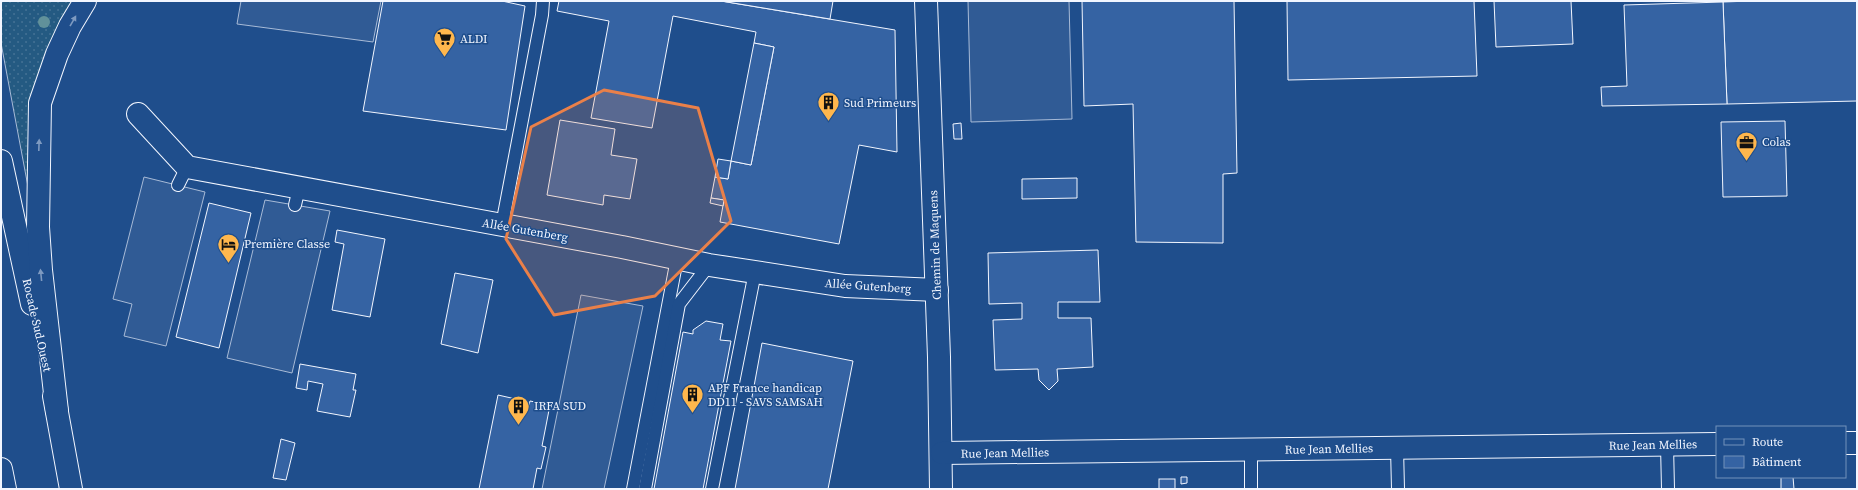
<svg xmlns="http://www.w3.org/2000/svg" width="1858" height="490" viewBox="0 0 1858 490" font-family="'Source Serif 4',serif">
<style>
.grass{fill:url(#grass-dots);stroke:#a8bbd7}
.parking{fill:#305b95;stroke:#a8bbd7}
.building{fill:#3563a3;stroke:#f2f6ff}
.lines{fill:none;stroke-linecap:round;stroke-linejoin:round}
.service-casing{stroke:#f2f6ff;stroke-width:14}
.minor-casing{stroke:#f2f6ff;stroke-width:24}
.primary-casing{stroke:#f2f6ff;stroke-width:24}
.service{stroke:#1f4e8c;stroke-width:12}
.minor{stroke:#1f4e8c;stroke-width:22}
.primary{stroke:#1f4e8c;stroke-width:22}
.tree{fill:#61919a}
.oneway{fill:#7e9ac0}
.marked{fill:#ea8049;fill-opacity:0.2;stroke:#ea8049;stroke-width:3;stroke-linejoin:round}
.labels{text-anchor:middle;stroke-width:3;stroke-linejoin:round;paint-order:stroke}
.poi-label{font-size:12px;fill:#f2f6ff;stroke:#1f4e8c;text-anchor:start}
.street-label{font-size:12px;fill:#f2f6ff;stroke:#1f4e8c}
</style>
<defs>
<pattern id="grass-dots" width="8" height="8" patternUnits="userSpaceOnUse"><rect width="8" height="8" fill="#245a82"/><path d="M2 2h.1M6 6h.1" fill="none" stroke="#447295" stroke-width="1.8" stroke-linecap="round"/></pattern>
</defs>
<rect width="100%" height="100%" fill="#1f4e8c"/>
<polygon class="grass" points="1,1 75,1 29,192 1,43"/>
<g class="parking">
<polygon points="241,1 381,1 373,42 237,24"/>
<polygon points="968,1 1069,1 1072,119 971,122"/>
<polygon points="144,177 205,192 166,346 124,336 132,304 113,299"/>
<polygon points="265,200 330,211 292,373 227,358"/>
<polygon points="581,295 643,306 604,489 542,489"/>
</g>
<g class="building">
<polygon points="383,1 502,1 525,6 506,130 363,111"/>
<polygon points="559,1 721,1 895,30 897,152 859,145 839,244 720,222 724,200 711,198 715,177 728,179 731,161 751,165 774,47 754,43 756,32 673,16 652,128 591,118 609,21 557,11"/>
<polygon points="721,1 833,1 830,19"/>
<polygon points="1082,1 1234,1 1237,173 1223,174 1223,243 1136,242 1133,104 1084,106"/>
<polygon points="1287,1 1474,1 1477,76 1288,80"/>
<polygon points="1494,1 1571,1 1573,44 1496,47"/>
<polygon points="1751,1 1857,1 1857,101 1727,104 1723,2"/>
<polygon points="1723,2 1727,104 1602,106 1601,87 1627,86 1624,5"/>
<polygon points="754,43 774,47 751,165 731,161"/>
<polygon points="560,120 615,129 611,155 637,159 630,199 604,195 603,205 547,195"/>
<polygon points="1785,121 1787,196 1723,197 1721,122"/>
<polygon points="961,123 962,139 954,139 953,124"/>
<polygon points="718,159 731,161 728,179 715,177"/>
<polygon points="1077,178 1077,198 1022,199 1022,179"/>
<polygon points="711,198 724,200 723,206 710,203"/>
<polygon points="209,203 251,213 219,348 176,337"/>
<polygon points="337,230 385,239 370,317 332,310 344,244 335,242"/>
<polygon points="1098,250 1100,302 1058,302 1058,318 1091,318 1093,367 1057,369 1058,381 1049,390 1039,380 1038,369 995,370 993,320 1022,319 1022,303 989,304 988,253"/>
<polygon points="455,273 493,280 478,353 441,344"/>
<polygon points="706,321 723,324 720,340 731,341 703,489 654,489 683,332 693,334 693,330"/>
<polygon points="762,343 853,361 828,489 735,489"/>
<polygon points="300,364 356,374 353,390 356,390 350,417 317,411 323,384 308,381 307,390 296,388"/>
<polygon points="498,395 520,400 520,404 529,405 530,401 550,405 542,446 546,447 541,469 537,468 533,489 479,489"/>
<polygon points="281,439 295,443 286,480 273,478"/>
<polygon points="1181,477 1187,477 1187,483 1181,484"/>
<polygon points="1781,477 1793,477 1794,489 1781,489"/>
<rect x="1159" y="479" width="16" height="10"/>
</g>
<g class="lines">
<defs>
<g id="service">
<polyline points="178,185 187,167"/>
<polyline points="295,205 299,188"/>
<polyline points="502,225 542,15 543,1"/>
<polyline points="1667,445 1668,489"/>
<polyline points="1397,448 1398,489"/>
<polyline points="633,489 677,259"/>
<polyline points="645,489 679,304 709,265"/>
<polyline points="712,489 755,272"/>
<polyline points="1251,489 1251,450"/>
</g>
<g id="minor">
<polyline points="926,1 939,357 941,489"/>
<polyline points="138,114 187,167 622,247 709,265 845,286 937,290"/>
<polyline points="1845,443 1857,443"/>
<polyline points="942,453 1717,444"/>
<polyline points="1,469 5,489"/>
</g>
<g id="primary">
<polyline points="1,161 32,304"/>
<polyline points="54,396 71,489"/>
<polyline points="57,411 41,270 38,227 40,103 57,54 70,26 85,1"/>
</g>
</defs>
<use href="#service" class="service-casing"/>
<use href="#minor" class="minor-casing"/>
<use href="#primary" class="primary-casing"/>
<use href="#service" class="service"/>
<use href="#minor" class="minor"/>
<use href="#primary" class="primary"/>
</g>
<circle class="tree" cx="44" cy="22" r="6"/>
<defs><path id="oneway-solid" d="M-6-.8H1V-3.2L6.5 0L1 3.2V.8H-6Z"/></defs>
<g class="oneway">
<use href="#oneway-solid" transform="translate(73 21) rotate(-60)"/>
<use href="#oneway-solid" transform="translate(39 145) rotate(-88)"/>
<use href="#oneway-solid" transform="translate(41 275) rotate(-96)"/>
</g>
<path class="marked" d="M604 90 698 108 731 221 655 296 554 315 506 239 531 127Z"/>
<defs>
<symbol id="supermarket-pin" viewBox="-11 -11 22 30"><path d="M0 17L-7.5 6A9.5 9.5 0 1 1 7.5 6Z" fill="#ffb74d" stroke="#1f4e8c"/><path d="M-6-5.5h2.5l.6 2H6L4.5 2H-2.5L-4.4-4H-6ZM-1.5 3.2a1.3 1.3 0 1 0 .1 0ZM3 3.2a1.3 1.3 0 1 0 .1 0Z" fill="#111"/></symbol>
<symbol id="building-pin" viewBox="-11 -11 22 30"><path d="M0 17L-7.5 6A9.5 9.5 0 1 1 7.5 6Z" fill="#ffb74d" stroke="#1f4e8c"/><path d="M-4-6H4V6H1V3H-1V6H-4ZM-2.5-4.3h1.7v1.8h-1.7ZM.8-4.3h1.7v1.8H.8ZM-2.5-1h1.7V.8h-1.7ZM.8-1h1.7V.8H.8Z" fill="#111"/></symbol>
<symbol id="office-pin" viewBox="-11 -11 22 30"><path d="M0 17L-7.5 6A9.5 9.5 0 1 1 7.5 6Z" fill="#ffb74d" stroke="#1f4e8c"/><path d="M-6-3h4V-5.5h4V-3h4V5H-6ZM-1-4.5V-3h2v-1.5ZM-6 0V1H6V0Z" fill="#111"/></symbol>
<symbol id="hotel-pin" viewBox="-11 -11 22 30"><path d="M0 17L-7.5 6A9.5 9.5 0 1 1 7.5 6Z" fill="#ffb74d" stroke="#1f4e8c"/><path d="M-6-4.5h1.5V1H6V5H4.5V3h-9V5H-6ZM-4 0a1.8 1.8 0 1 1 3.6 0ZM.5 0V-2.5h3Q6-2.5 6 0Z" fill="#111"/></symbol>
</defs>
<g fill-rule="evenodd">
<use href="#supermarket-pin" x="432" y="26" width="25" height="34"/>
<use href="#building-pin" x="816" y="90" width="25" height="34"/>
<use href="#office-pin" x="1734" y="130" width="25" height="34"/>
<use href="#hotel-pin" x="216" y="232" width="25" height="34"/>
<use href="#building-pin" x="680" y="382" width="25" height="34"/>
<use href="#building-pin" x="506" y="394" width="25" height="34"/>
</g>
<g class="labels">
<g class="poi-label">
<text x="460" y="43">ALDI</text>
<text x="844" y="107">Sud Primeurs</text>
<text x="1762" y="146">Colas</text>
<text x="244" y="248">Première Classe</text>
<text x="708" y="392">APF France handicap<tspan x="708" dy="14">DD11 - SAVS SAMSAH</tspan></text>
<text x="534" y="410">IRFA SUD</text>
</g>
<g class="street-label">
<text transform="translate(525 230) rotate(10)" y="4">Allée Gutenberg</text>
<text transform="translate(935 245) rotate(-92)" y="4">Chemin de Maquens</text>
<text transform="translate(868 286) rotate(4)" y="4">Allée Gutenberg</text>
<text transform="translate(37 325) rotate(77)" y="4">Rocade Sud Ouest</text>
<text transform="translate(1653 445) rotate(-1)" y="4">Rue Jean Mellies</text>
<text transform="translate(1329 449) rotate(-1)" y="4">Rue Jean Mellies</text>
<text transform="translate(1005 453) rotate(-1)" y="4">Rue Jean Mellies</text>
</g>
</g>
<rect width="1858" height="490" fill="none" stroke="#f2f6ff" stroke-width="4"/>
<rect x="1716" y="426" width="130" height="52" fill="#1f4e8c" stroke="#7391ba"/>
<rect x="1724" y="439" width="20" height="6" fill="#1f4e8c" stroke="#7391ba"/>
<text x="1752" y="446" font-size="12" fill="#f2f6ff">Route</text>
<rect x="1724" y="456" width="20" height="12" fill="#3563a3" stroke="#7391ba"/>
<text x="1752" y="466" font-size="12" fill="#f2f6ff">Bâtiment</text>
</svg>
